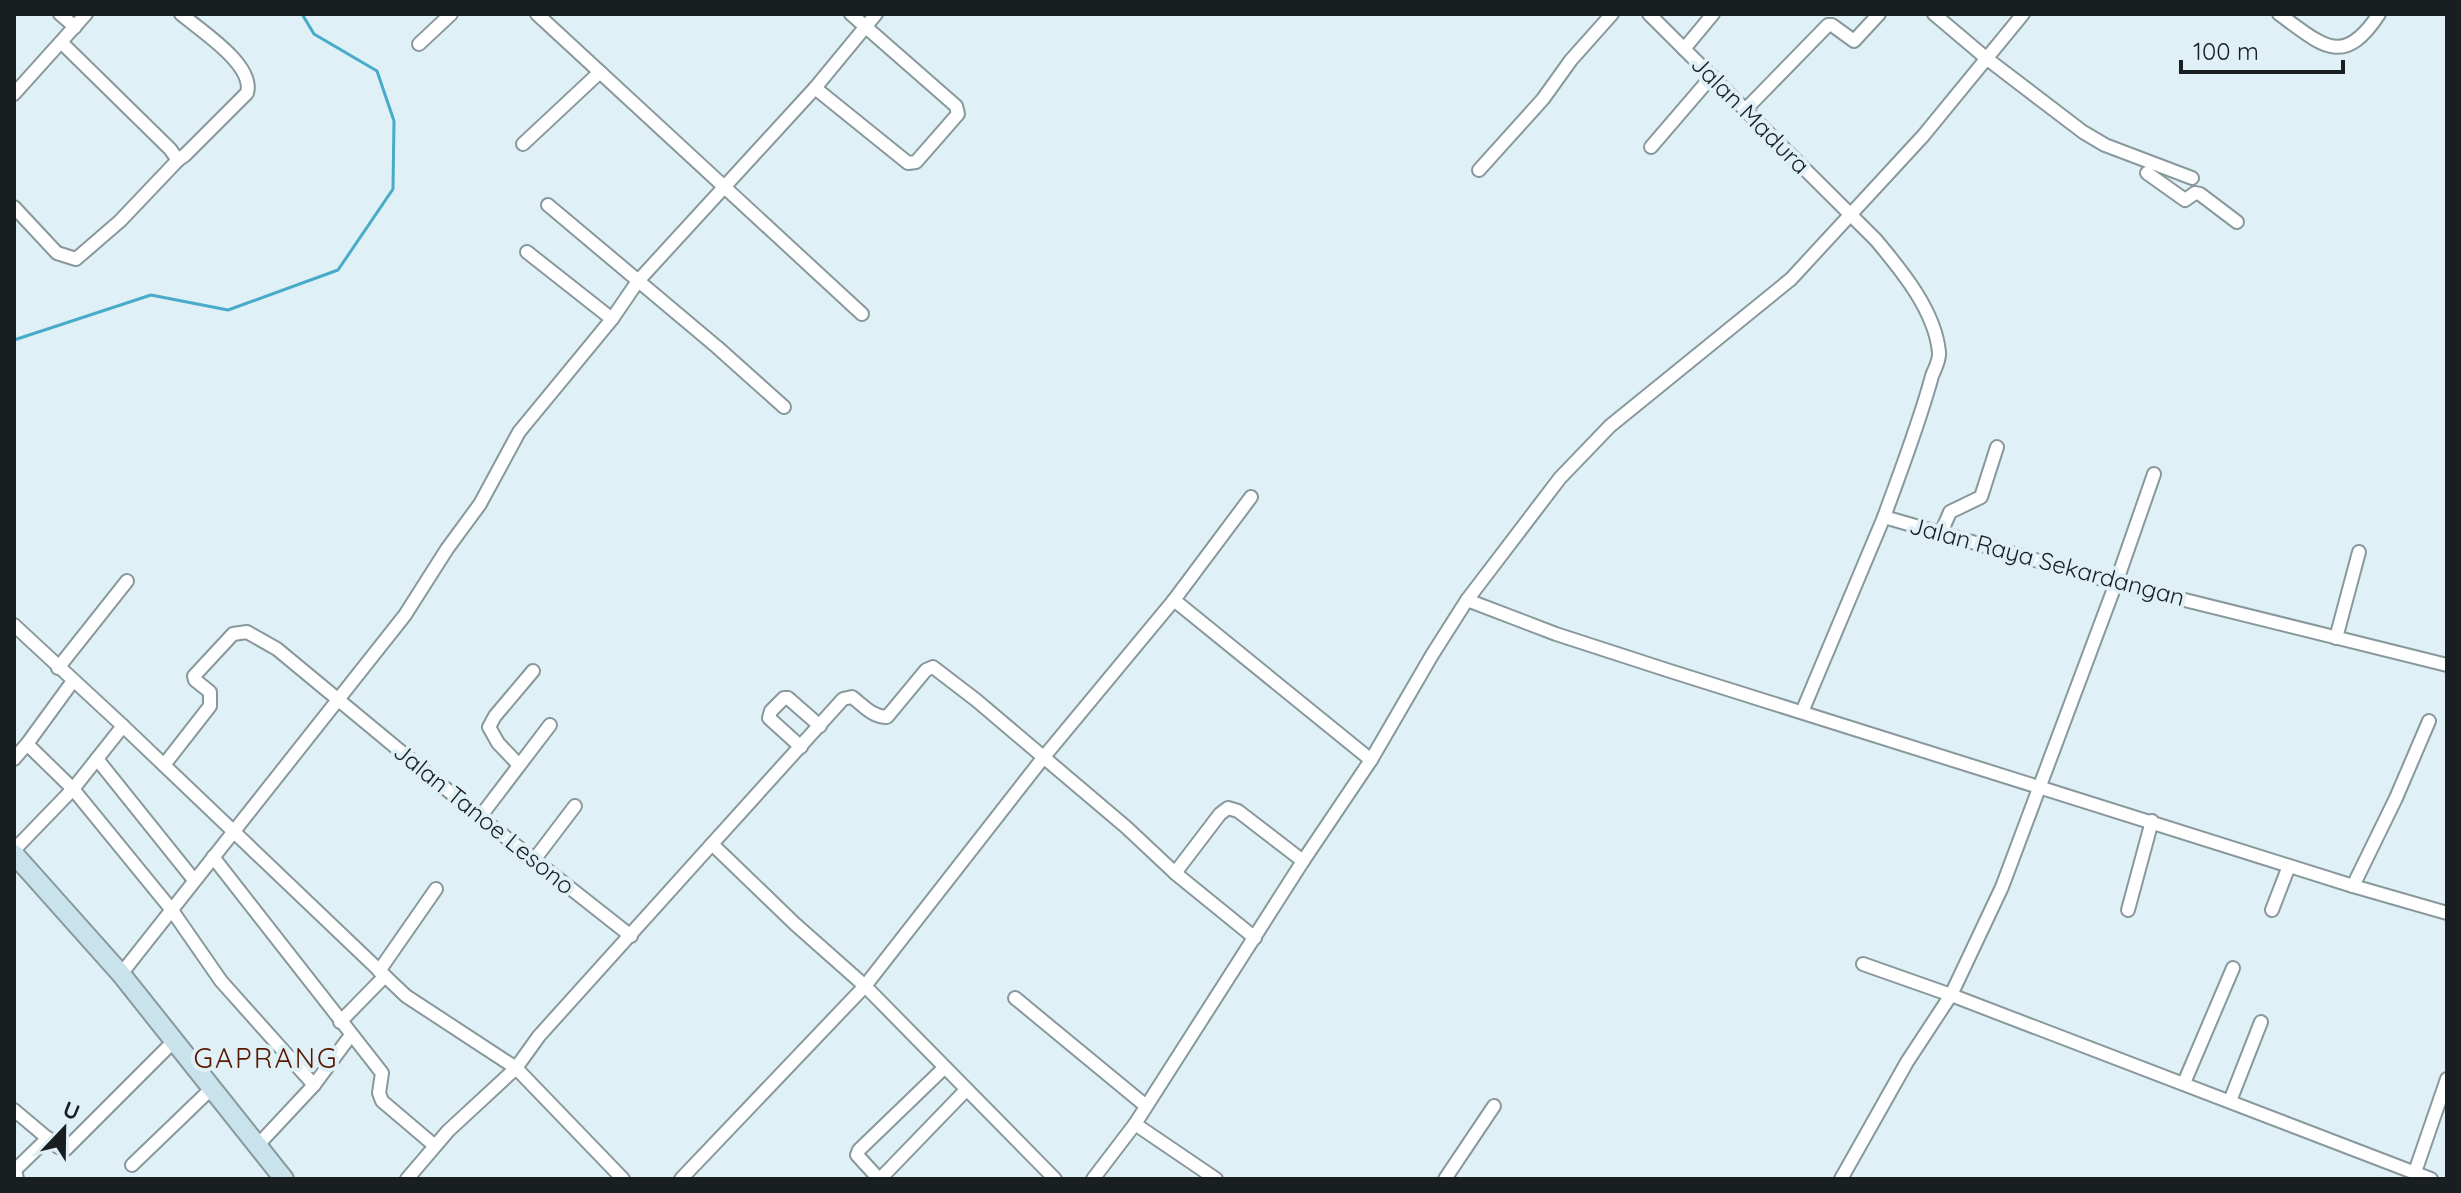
<svg xmlns="http://www.w3.org/2000/svg" width="2461" height="1193" viewBox="0 0 2461 1193" font-family="Quicksand,sans-serif">
<style>
.lines{fill:none;stroke-linecap:round;stroke-linejoin:round}
.stream{stroke:#47abc9;stroke-width:3}
.minor-casing{stroke:#88989d;stroke-width:16}
.secondary-casing{stroke:#88989d;stroke-width:22}
.minor{stroke:#fff;stroke-width:12}
.secondary{stroke:#c8e3eb;stroke-width:18}
.labels{text-anchor:middle;stroke-width:8;stroke-linejoin:round;paint-order:stroke}
.street-label{font-size:24px;fill:#191f21;stroke:#dff0f6}
.quarter-label{font-size:28px;letter-spacing:2px;fill:#581800;stroke:#dff0f6}
</style>
<rect width="100%" height="100%" fill="#dff0f6"/>
<g class="lines">
<polyline class="stream" points="14,340 151,295 228,310 338,270 393,189 394,121 377,71 314,34 302,14"/>
<defs>
<g id="minor">
<polyline points="60,14 75,27"/>
<polyline points="537,14 862,314"/>
<path d="M1649 14 1876 240C1902 271 1935 311 1939 352 1940 360 1935 368 1932 376 1919 424 1901 470 1884 517L2116 583 2447 665"/>
<polyline points="1934,14 1986,58 2083,132 2105,145 2192,178"/>
<path d="M2279 14C2322 45 2343 69 2379 14"/>
<polyline points="419,44 451,14"/>
<polyline points="1684,49 1713,14"/>
<polyline points="815,88 908,163 916,162 958,114 956,106 851,14"/>
<polyline points="14,94 86,14"/>
<polyline points="1745,110 1828,25 1832,25 1854,41 1879,14"/>
<polyline points="523,144 600,72"/>
<polyline points="1651,147 1712,76"/>
<path d="M178 160 185 155 247 93C255 65 201 31 181 14"/>
<polyline points="1479,170 1543,99 1571,60 1612,14"/>
<polyline points="2147,173 2185,200 2195,193 2200,194 2237,222"/>
<polyline points="548,205 717,347 784,407"/>
<polyline points="14,207 57,253 76,259 120,221 178,160 170,149 62,43"/>
<polyline points="527,252 612,319"/>
<polyline points="1941,533 1950,512 1981,497 1997,447"/>
<polyline points="1174,600 1251,497"/>
<polyline points="1467,600 1556,634 1670,671 2353,886 2447,913"/>
<polyline points="14,625 123,726 406,996 516,1068 623,1179"/>
<polyline points="2336,638 2359,552"/>
<polyline points="58,668 127,581"/>
<polyline points="1802,712 1884,517"/>
<polyline points="27,744 73,681"/>
<polyline points="801,747 769,718 771,711 784,698 788,698 820,726"/>
<polyline points="14,759 27,744 73,789 171,909 221,981 314,1085"/>
<polyline points="97,759 194,880"/>
<polyline points="164,765 210,706 210,692 195,680 194,676 233,634 247,632 277,649 480,817 631,936"/>
<polyline points="519,765 498,743 489,727 495,716 533,671"/>
<polyline points="480,817 550,725"/>
<path d="M712 844 843 699 852 697C863 705 872 717 887 717L926 670 933 667 976 700 1126 827 1175 873 1255 938"/>
<polyline points="14,850 73,789 123,726"/>
<polyline points="213,857 382,1073 379,1093 382,1101 435,1146"/>
<polyline points="534,860 575,806"/>
<polyline points="1175,873 1220,814 1228,808 1238,811 1303,861"/>
<polyline points="2353,886 2396,798 2429,721"/>
<polyline points="2128,910 2152,821"/>
<polyline points="2272,910 2289,866"/>
<polyline points="1863,964 1951,995 2431,1179"/>
<polyline points="379,971 436,889"/>
<polyline points="121,974 405,615 447,549 480,504 519,432 612,319 638,281 815,88 876,14"/>
<polyline points="1015,998 1146,1106"/>
<polyline points="340,1022 385,976"/>
<polyline points="2184,1083 2233,968"/>
<polyline points="2230,1101 2261,1022"/>
<polyline points="14,1110 58,1147 66,1149 174,1041"/>
<polyline points="1135,1124 1216,1179"/>
<polyline points="258,1145 314,1085 351,1035"/>
<polyline points="132,1165 212,1088"/>
<polyline points="2415,1172 2447,1079"/>
<polyline points="17,1179 15,1170 48,1138"/>
<polyline points="407,1179 448,1131 516,1068 539,1036 712,844 795,924 865,986 1055,1179"/>
<polyline points="681,1179 865,986 1043,758 1174,600 1371,760"/>
<polyline points="879,1179 857,1155 859,1150 944,1068"/>
<polyline points="880,1179 966,1090"/>
<polyline points="1093,1179 1135,1124 1303,861 1371,760 1432,655 1467,600 1560,478 1610,426 1791,279 1923,136 2023,14"/>
<polyline points="1445,1179 1494,1106"/>
<polyline points="1841,1179 1907,1062 1951,995 2002,887 2116,583 2154,474"/>
</g>
<polyline id="secondary" points="14,854 121,974 284,1179"/>
</defs>
<use href="#minor" class="minor-casing"/>
<use href="#secondary" class="secondary-casing"/>
<use href="#minor" class="minor"/>
<use href="#secondary" class="secondary"/>
</g>
<g class="labels">
<g class="street-label">
<text transform="translate(1750 115) rotate(45)" y="8">Jalan Madura</text>
<text transform="translate(2047 562) rotate(15)" y="8">Jalan Raya Sekardangan</text>
<text transform="translate(484 819) rotate(39)" y="8">Jalan Tanoe Lesono</text>
</g>
<g class="quarter-label">
<text x="266" y="1068">GAPRANG</text>
</g>
</g>
<rect width="2461" height="1193" fill="none" stroke="#191f21" stroke-width="32"/>
<g transform="translate(64 1129) rotate(22)" stroke="#dff0f6" stroke-width="6" paint-order="stroke">
<path d="M0-6L14 30L0 20L-14 30Z" fill="#191f21"/>
<text y="-12" font-size="22" font-weight="bold" text-anchor="middle" fill="#191f21">U</text>
</g>
<path d="M2181 60v12h162v-12" fill="none" stroke="#191f21" stroke-width="4"/>
<text x="2193" y="60" font-size="24" fill="#191f21" stroke="#dff0f6" stroke-width="6" paint-order="stroke">100 m</text>
</svg>
